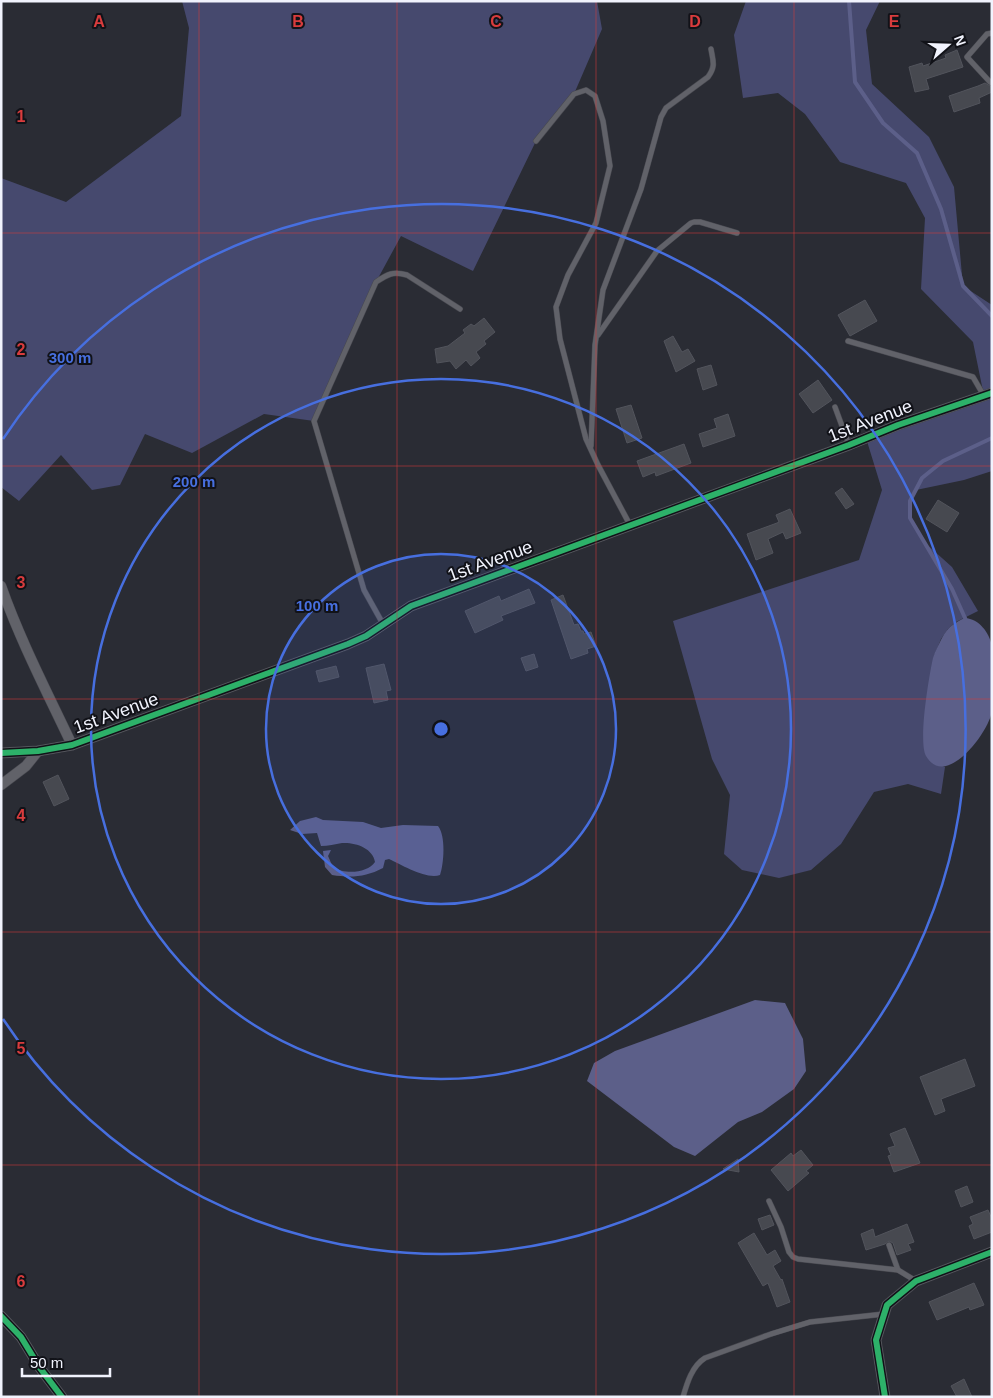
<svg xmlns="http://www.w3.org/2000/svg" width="993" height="1398" viewBox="0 0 993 1398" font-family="Helvetica,sans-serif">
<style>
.forest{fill:#46496e}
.water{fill:#5c5f89}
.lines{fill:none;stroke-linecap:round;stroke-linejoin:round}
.stream{stroke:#5c5f89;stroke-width:4}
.building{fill:#474950;stroke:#52545c}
.lane-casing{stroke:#484950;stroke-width:6}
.street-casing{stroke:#484950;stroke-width:11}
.lane{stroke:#616269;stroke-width:5}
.street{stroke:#616269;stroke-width:10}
.cycleway-casing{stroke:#111218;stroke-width:9}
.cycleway{stroke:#2db169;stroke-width:6}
.grid{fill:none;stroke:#d93c3d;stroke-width:1;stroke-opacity:0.55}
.ring{fill:none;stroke:#476fdf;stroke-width:2.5}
.labels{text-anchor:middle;stroke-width:4;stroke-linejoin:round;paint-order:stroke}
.street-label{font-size:18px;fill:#f1f3fd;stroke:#111218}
.grid-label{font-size:16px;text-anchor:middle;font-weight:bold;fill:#d93c3d;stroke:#111218;stroke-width:4;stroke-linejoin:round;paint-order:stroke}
.centre{fill:#476fdf;stroke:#111218;stroke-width:2.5}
.ring-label{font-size:15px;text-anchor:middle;font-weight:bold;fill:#476fdf;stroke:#111218;stroke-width:4;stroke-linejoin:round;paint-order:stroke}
</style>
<rect width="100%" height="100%" fill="#2a2c34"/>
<g class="forest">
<polygon points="182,1 597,1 602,29 574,94 536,141 473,271 401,236 376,282 314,421 264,414 192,453 145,434 120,485 92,490 61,455 19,501 1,487 1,178 66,202 181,116 189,28"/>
<polygon points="746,1 880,1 866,30 872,84 929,137 954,187 963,286 992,305 992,471 964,480 916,490 910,501 910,518 923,541 952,567 978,611 956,622 948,629 941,639 934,656 930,760 945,767 941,794 908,784 874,792 841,844 811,870 779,878 742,870 724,854 730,795 712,759 673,621 859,560 882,490 866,438 984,396 973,342 921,289 925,218 906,183 840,162 805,114 778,93 743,98 734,35"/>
</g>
<g class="water">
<path d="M965 618C979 619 989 632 992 646 992 661 992 676 992 692 992 698 993 705 992 711 989 732 946 790 926 756 918 741 929 676 933 658 935 651 939 644 942 638 947 628 955 622 965 618Z"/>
<path d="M316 817 323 820 363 822 381 828 403 825 438 826C446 836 444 864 440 875 427 880 402 865 389 859L385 860 383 868C366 877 351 878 332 875L325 867 323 851 331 850 328 856C330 860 331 864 334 867 344 875 368 873 375 862 373 848 355 842 342 843 335 844 328 846 321 846L317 833 302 834 290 830 300 821Z"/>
<polygon points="755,1000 785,1003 803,1039 806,1071 794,1089 762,1112 738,1122 695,1156 674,1147 587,1081 594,1063 615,1051"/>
</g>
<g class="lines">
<g class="stream">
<polyline points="849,1 855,82 883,123 917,153 941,209 963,286 992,316"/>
<polyline points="965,618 952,589 910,518 910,501 922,478 943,461 992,438"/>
</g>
</g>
<g class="building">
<polygon points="957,50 963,67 926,79 929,89 915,92 909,67 922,63 923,66 946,58 945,55"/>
<polygon points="985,83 992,87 992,92 979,98 980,103 954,112 949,96 978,86"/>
<polygon points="865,300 877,321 850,336 838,315"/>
<polygon points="484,318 495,332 484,341 486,344 476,352 480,358 471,366 466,360 456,369 450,361 437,363 435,349 448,346 465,333 463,330 471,324 474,326"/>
<polygon points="673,336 682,352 688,349 695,361 676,372 664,341"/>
<polygon points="711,365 717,385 703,390 697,369"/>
<polygon points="818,380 832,400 813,413 799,394"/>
<polygon points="631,405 642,438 627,443 616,409"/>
<polygon points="728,414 735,436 703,447 699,434 717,428 714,419"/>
<polygon points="684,444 691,463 656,476 655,472 643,477 637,461"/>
<polygon points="842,488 854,504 846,509 835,493"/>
<polygon points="938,500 959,513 947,532 926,519"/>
<polygon points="790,509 801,533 786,539 783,532 768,539 773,553 756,560 747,534 777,523 779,522 776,515"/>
<polygon points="529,589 535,603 501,616 503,620 475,633 465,611 499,596 501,601"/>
<polygon points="563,595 574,625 578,624 581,631 583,631 584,634 591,632 596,646 587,649 588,653 571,659 551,600"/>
<polygon points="534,654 538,667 526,671 521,658"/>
<polygon points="384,664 391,690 386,691 388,700 374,703 366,668"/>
<polygon points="336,666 339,677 319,682 316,671"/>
<polygon points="58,775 69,799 54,806 43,782"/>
<polygon points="965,1059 975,1086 941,1099 945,1111 935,1115 920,1077"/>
<polygon points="905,1128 920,1163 894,1172 888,1156 891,1155 888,1148 895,1146 890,1134"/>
<polygon points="801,1150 813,1165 806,1171 809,1173 788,1191 771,1170 791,1153 793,1156"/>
<polygon points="738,1159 739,1172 723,1169"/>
<polygon points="967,1186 973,1202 961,1207 955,1191"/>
<polygon points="988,1210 992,1219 992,1232 974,1239 969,1226 973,1224 970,1217"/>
<polygon points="770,1215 774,1225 762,1230 758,1219"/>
<polygon points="907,1224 914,1242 908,1244 911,1250 897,1255 893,1243 889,1241 885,1244 866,1250 861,1234 873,1229 875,1237"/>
<polygon points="754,1233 767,1255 775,1250 781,1261 773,1266 781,1280 782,1279 790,1302 777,1307 768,1283 763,1286 738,1243"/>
<polygon points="974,1283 984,1305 970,1310 969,1307 937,1320 929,1302"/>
<polygon points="964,1379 972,1397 957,1397 951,1386"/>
</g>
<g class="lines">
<defs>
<g id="lane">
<polyline points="992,33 987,34 967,57 990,82 992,83"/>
<polyline points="536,141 574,94 586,90 595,96 603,121 610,166 596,223 568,275 556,307 560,339 586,439 598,465 630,525"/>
<polyline points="598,335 657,251 691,223 694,222 700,222 737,233"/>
<polyline points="848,341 973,377 984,396"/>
<polyline points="835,407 849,445"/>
<path d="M591 446 595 345 603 290 641 189 661 117 666 108 708 77C716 66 713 61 711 49"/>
<path d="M383 624 364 590 314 421 376 282C388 274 393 271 407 275L460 309"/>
<polyline points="769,1201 781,1227 789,1252 793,1257 798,1259 898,1270 916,1281"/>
<polyline points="889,1245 898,1270"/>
<path d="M683 1397C687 1383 692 1366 705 1358L771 1334 810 1322 884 1314"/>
</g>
<g id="street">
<path d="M1 586C20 640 47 692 72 745"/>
<polyline points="1,753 38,751 72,745 348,644 366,636 411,606 849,445 898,425 992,393"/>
<polyline points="1,785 26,766 38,751"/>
<polyline points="1,1316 21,1337 40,1368 62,1397"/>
<polyline points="885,1397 876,1340 887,1305 916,1281 992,1252"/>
</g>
</defs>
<use href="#lane" class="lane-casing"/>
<use href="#street" class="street-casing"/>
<use href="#lane" class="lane"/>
<use href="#street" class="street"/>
<defs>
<g id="cycleway">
<polyline points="1,753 38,751 72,745 348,644 366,636 411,606 849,445 898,425 992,393"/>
<polyline points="1,1316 21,1337 40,1368 62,1397"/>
<polyline points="885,1397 876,1340 887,1305 916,1281 992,1252"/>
</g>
</defs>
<use href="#cycleway" class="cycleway-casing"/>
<use href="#cycleway" class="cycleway"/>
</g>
<path class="grid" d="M199 1V1397M397 1V1397M596 1V1397M794 1V1397M1 233H992M1 466H992M1 699H992M1 932H992M1 1165H992"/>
<circle cx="441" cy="729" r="175" fill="#476fdf" fill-opacity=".12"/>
<g class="ring">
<circle cx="441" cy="729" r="175"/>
<circle cx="441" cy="729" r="350"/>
<path d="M3 439A525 525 0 1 1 3 1019"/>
</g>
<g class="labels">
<g class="street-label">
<text transform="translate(870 421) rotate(-21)" y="6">1st Avenue</text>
<text transform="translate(490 561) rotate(-20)" y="6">1st Avenue</text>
<text transform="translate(116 713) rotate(-20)" y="6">1st Avenue</text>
</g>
</g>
<g class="grid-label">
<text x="99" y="27">A</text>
<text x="298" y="27">B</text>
<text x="496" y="27">C</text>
<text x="695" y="27">D</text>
<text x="894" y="27">E</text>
<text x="21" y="122">1</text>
<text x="21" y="355">2</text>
<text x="21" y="588">3</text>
<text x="21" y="821">4</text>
<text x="21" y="1054">5</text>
<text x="21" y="1287">6</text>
</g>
<circle cx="441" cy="729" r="8" class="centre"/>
<g class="ring-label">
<text x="70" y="363">300 m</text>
<text x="194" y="487">200 m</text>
<text x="317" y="611">100 m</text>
</g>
<rect width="993" height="1398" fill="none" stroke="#f1f3fd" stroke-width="5"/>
<g transform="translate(948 45) rotate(70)" stroke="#111218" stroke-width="4" paint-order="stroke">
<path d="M0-4L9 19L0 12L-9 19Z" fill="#f1f3fd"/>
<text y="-8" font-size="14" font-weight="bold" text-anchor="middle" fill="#f1f3fd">N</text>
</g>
<path d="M22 1368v8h88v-8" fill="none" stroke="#f1f3fd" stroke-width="2.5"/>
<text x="30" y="1368" font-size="15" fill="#f1f3fd" stroke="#111218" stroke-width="4" paint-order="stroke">50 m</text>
</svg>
